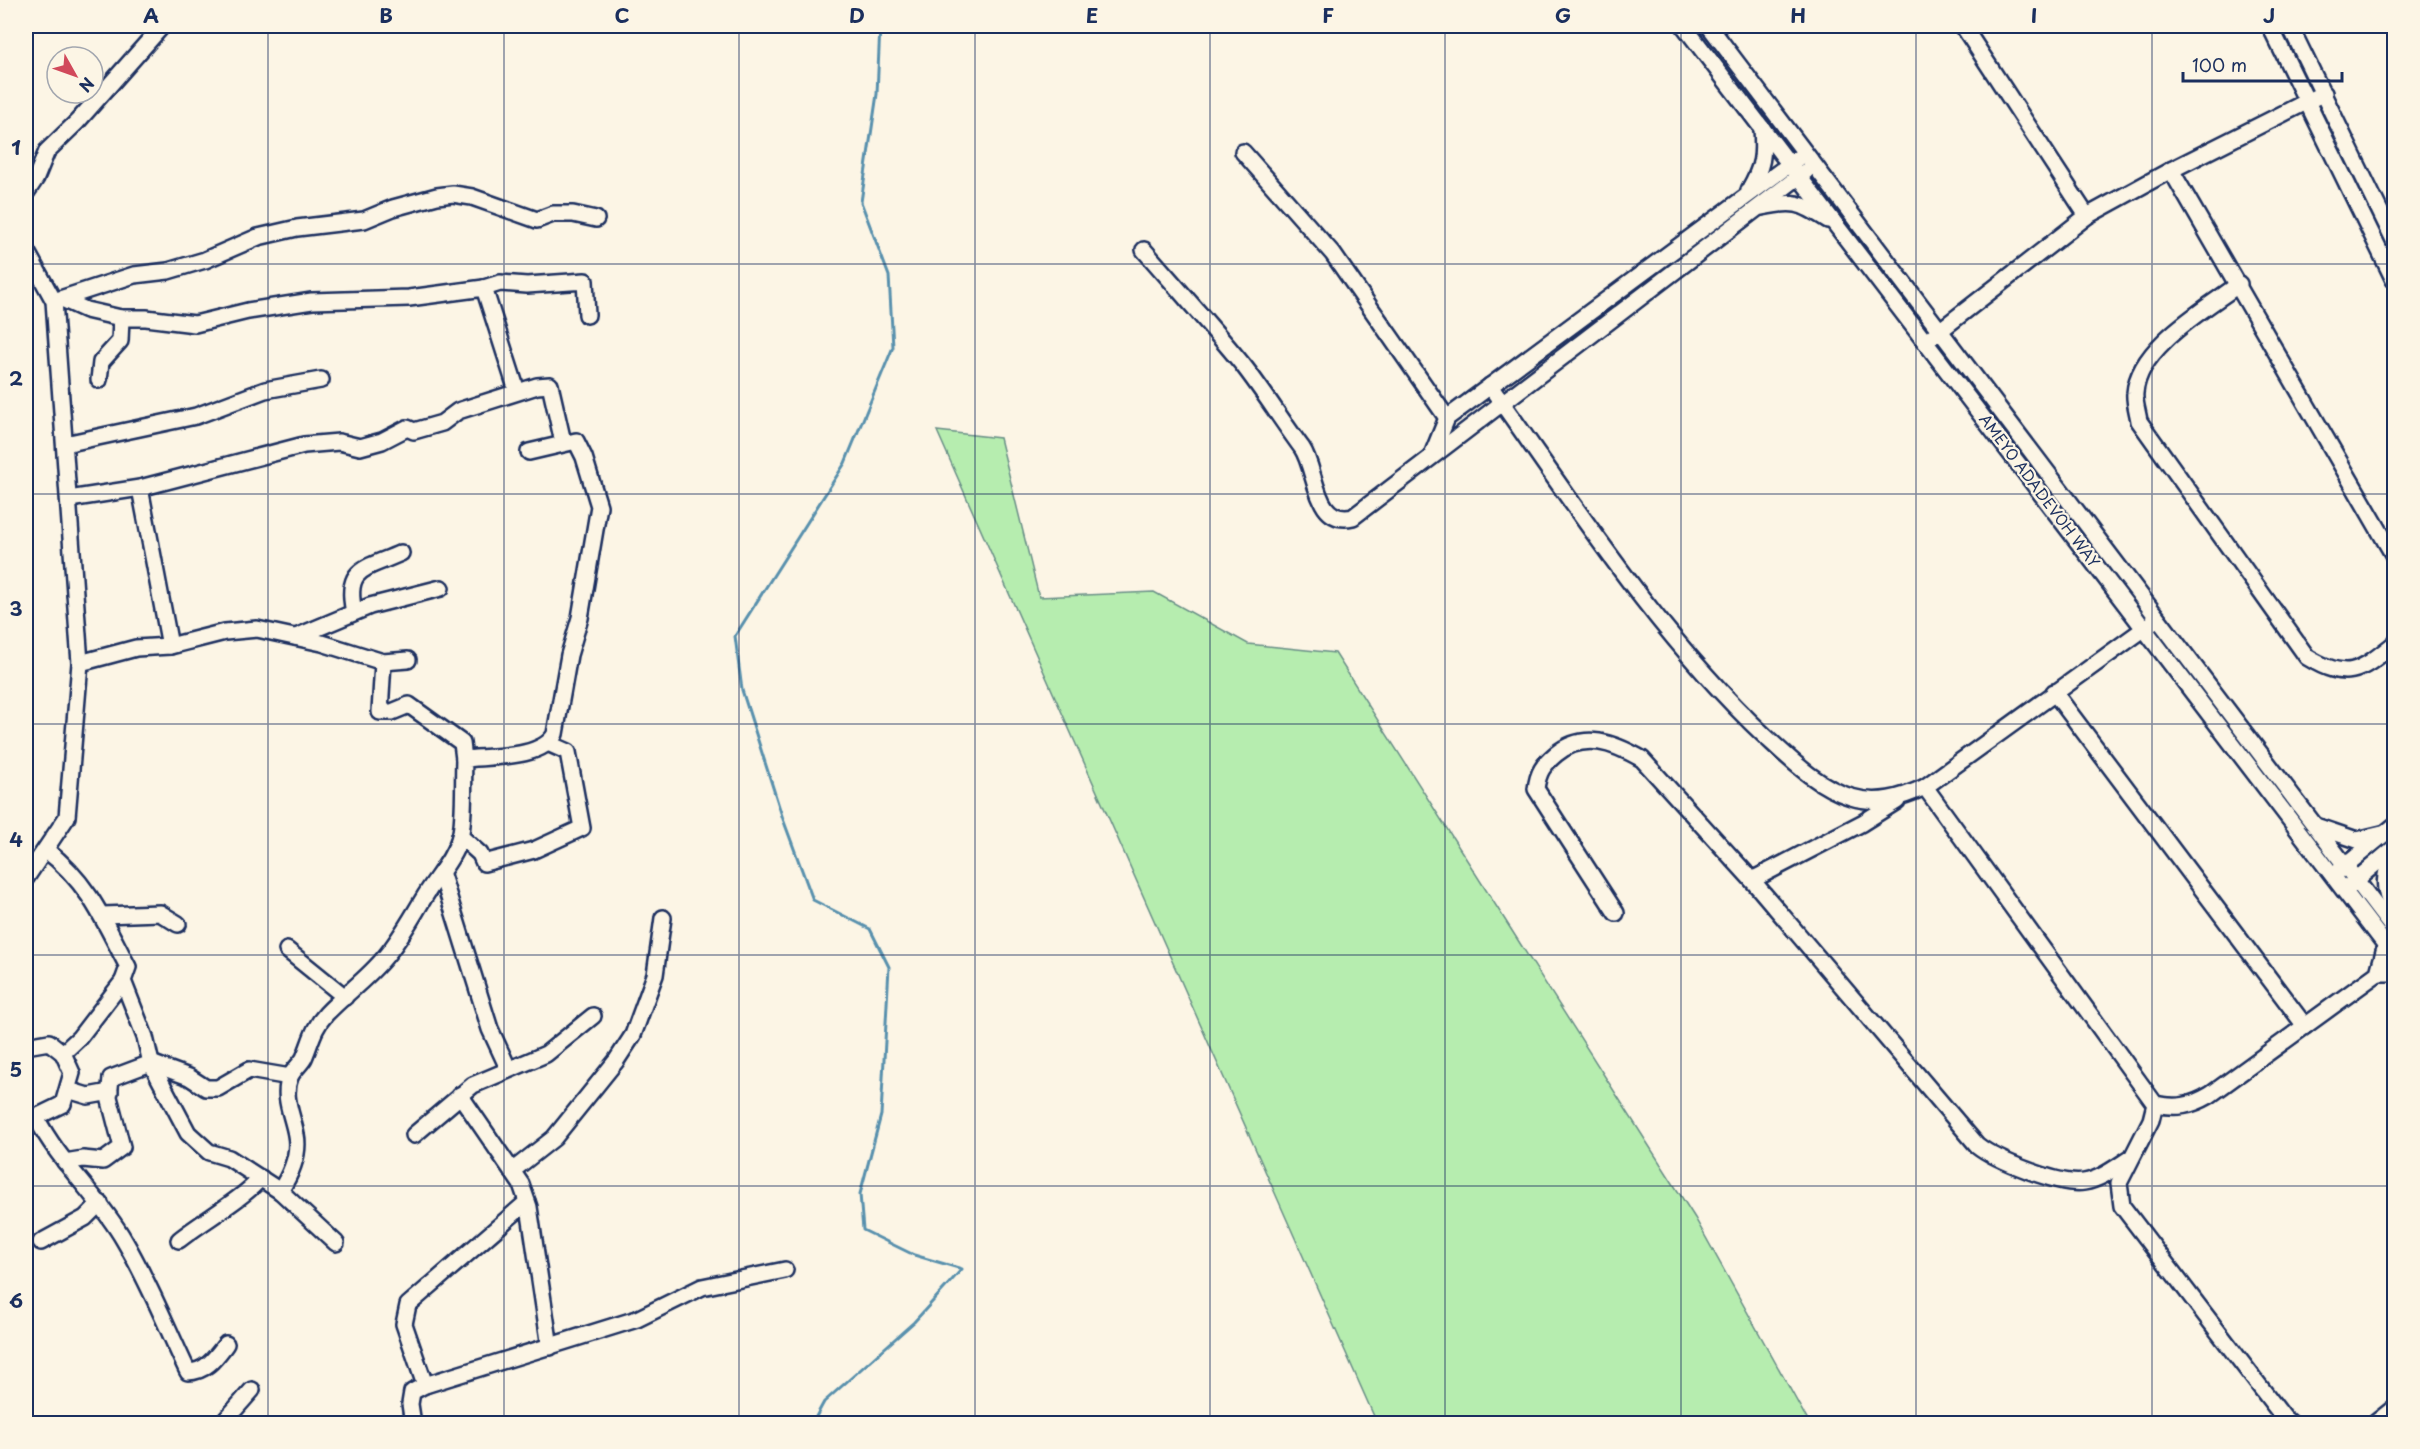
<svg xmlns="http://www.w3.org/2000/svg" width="2420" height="1449" viewBox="0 0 2420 1449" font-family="'Playpen Sans',sans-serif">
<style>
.green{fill:#b6edaf;stroke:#688e86;stroke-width:1.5}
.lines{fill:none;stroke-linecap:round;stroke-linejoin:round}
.stream{stroke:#5990ad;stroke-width:3}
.minor-casing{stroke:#1b2f5e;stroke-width:20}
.minor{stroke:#fcf5e5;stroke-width:15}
.grid{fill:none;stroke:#1b2f5e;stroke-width:1.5;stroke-opacity:0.55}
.labels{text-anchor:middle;stroke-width:4.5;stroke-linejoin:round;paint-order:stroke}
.street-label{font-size:15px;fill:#1b2f5e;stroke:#fcf5e5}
.neatline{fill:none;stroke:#1b2f5e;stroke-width:2}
.grid-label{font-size:20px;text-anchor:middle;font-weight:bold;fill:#1b2f5e}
</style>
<rect width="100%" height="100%" fill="#fcf5e5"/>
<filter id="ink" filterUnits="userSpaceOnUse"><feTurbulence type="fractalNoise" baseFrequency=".0167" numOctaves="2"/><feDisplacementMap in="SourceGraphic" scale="12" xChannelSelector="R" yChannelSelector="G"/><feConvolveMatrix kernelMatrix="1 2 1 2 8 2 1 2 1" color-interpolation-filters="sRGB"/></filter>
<g filter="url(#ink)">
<polygon class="green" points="937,431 1000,438 1039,597 1154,592 1248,644 1335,653 1695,1218 1809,1423 1377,1423"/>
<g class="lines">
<polyline class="stream" points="812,1424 824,1402 914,1322 962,1269 914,1255 863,1230 860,1194 881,1115 889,967 870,929 813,900 783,819 742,690 735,636 845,463 893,347 889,276 861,202 877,94 880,26"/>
<defs>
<g id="minor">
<polyline points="1684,26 2394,956"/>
<polyline points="1709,26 2394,930"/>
<polyline points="1963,26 2087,216"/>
<polyline points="2270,26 2394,280"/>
<polyline points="2290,26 2394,240"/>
<polyline points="1243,152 1333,254 1447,418"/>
<polyline points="2171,170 2394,556"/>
<path d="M1749 190C1763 166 1764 156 1762 128"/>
<polyline points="26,193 36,178 47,151 77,122 162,26"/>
<path d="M1762 207C1794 200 1800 202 1828 220"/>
<polyline points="26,250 54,301 80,663 67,817 26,878"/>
<path d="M1144 250C1177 288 1211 326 1243 365 1264 392 1282 421 1302 448 1317 470 1314 526 1353 517L1806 171"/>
<path d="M2239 284C2206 309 2138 347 2135 393 2134 402 2138 413 2139 421L2307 657C2348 682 2360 671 2394 644"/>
<polyline points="484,288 500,283 527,285 585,281 587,315"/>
<polyline points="64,300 86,310 121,318 146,318 195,324 248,311 312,301 409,298 484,288 517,391"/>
<polyline points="54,301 134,275 168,271 205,260 258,237 297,228 364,220 393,208 437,196 453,194 472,197 537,220 553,214 573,214 596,219"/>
<polyline points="1933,336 2087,216 2171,170 2324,93"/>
<polyline points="99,380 101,362 120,341 121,318"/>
<path d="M1490 386C1576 507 1657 634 1766 737 1791 760 1818 787 1851 797 1878 805 1901 798 1925 787L2152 623"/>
<polyline points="65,444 196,416 265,390 321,380"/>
<polyline points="1432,455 1447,418 1798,158"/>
<polyline points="140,488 170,646"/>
<polyline points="69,499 140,488 304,445 339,442 360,447 382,441 407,428 414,431 442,423 458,411 537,386 550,385 563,442"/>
<path d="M354 612C344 567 366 569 401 553"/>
<polyline points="296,637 370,606 441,588"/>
<polyline points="383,662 408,660"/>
<polyline points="80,663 136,648 170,646 225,632 257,629 322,643 383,662 380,712 392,712 409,705 462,743 464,759"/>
<polyline points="2054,692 2305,1026"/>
<path d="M1925 787 2155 1104C2177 1109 2191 1106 2210 1095L2378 973 2386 944"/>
<polyline points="2316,826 2357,840 2382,834"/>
<polyline points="460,836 480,854 484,863 534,850 582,828 568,752 550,744"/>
<path d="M46 850C89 883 104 921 128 967L123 981 145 1037 151 1063 188 1133 209 1152 229 1158 280 1191 336 1243"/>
<path d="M2394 851C2383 875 2382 888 2394 912"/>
<polyline points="2339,871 2394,826"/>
<polyline points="442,875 490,1029 508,1068"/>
<polyline points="1752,880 1862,823 1897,801"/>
<polyline points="2349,886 2394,848"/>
<path d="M1616 913 1536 789C1538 772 1543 765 1556 754 1584 731 1614 743 1642 759L1752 880 1977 1145C1996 1160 2060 1186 2084 1182 2101 1179 2115 1168 2129 1159"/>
<polyline points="103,915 160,913 178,924"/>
<polyline points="287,950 345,997"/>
<polyline points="2378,973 2394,973"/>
<polyline points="26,1046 49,1042 63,1053"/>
<polyline points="68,1090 88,1096 110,1092"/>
<polyline points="460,1095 521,1184 529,1207 550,1347"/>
<polyline points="2155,1104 2151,1120 2119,1183 2122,1206 2284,1418 2291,1424"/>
<path d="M36 1117C59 1163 99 1196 124 1240 149 1282 167 1328 188 1372 206 1372 216 1357 226 1344"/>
<polyline points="26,1122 63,1104 72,1073 63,1053 79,1038 123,981"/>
<polyline points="414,1135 473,1085 546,1054 593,1016"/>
<polyline points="65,1162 83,1159 103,1161 122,1147 109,1097 111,1078 151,1063 189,1077 206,1088 218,1088 249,1070 290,1077"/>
<polyline points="512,1171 554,1138 616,1061 633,1035 655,975 663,918"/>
<path d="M280 1191C291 1174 300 1155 296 1135 293 1116 282 1097 290 1077 293 1070 300 1065 304 1058 311 1042 313 1028 326 1014 345 994 367 979 385 957 401 938 412 917 425 896 437 876 453 860 460 837 465 819 463 780 464 759 490 756 542 759 555 734L569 655 580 618 599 506 584 457 576 441 529 452"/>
<path d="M179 1240C204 1220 240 1201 261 1178"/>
<polyline points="41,1242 85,1218 100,1203"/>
<polyline points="425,1385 404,1324 408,1305 527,1202"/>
<polyline points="222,1424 252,1390"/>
<polyline points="413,1424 410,1404 412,1392 425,1385 637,1319 702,1287 785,1270"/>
<polyline points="2374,1424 2394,1408"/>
</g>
</defs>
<use href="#minor" class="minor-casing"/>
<use href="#minor" class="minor"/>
</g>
</g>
<path class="grid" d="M268 26V1424M504 26V1424M739 26V1424M975 26V1424M1210 26V1424M1445 26V1424M1681 26V1424M1916 26V1424M2152 26V1424M26 264H2394M26 494H2394M26 724H2394M26 955H2394M26 1186H2394"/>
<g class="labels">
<g class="street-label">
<text transform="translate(2039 491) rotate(53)" y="5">AMEYO ADADEVOH WAY</text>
</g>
</g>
<rect width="2420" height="1449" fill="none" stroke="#fcf5e5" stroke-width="66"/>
<g transform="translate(75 75) rotate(130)"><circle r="28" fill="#fcf5e5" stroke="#a2a6af" stroke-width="1.5"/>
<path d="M0-4.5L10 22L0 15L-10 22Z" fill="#d1495b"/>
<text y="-9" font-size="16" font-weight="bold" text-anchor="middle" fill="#1b2f5e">N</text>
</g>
<path d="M2183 72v9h159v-9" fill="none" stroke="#1b2f5e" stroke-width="3"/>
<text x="2192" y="72" font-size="18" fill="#1b2f5e" stroke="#fcf5e5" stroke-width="4.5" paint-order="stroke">100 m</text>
<rect x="33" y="33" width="2354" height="1383" class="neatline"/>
<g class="grid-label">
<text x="151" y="23">A</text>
<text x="386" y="23">B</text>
<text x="622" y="23">C</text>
<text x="857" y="23">D</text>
<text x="1092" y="23">E</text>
<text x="1328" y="23">F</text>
<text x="1563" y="23">G</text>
<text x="1798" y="23">H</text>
<text x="2034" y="23">I</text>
<text x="2269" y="23">J</text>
<text x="16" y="155">1</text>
<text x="16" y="386">2</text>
<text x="16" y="616">3</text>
<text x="16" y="847">4</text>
<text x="16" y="1077">5</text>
<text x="16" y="1308">6</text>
</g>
</svg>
